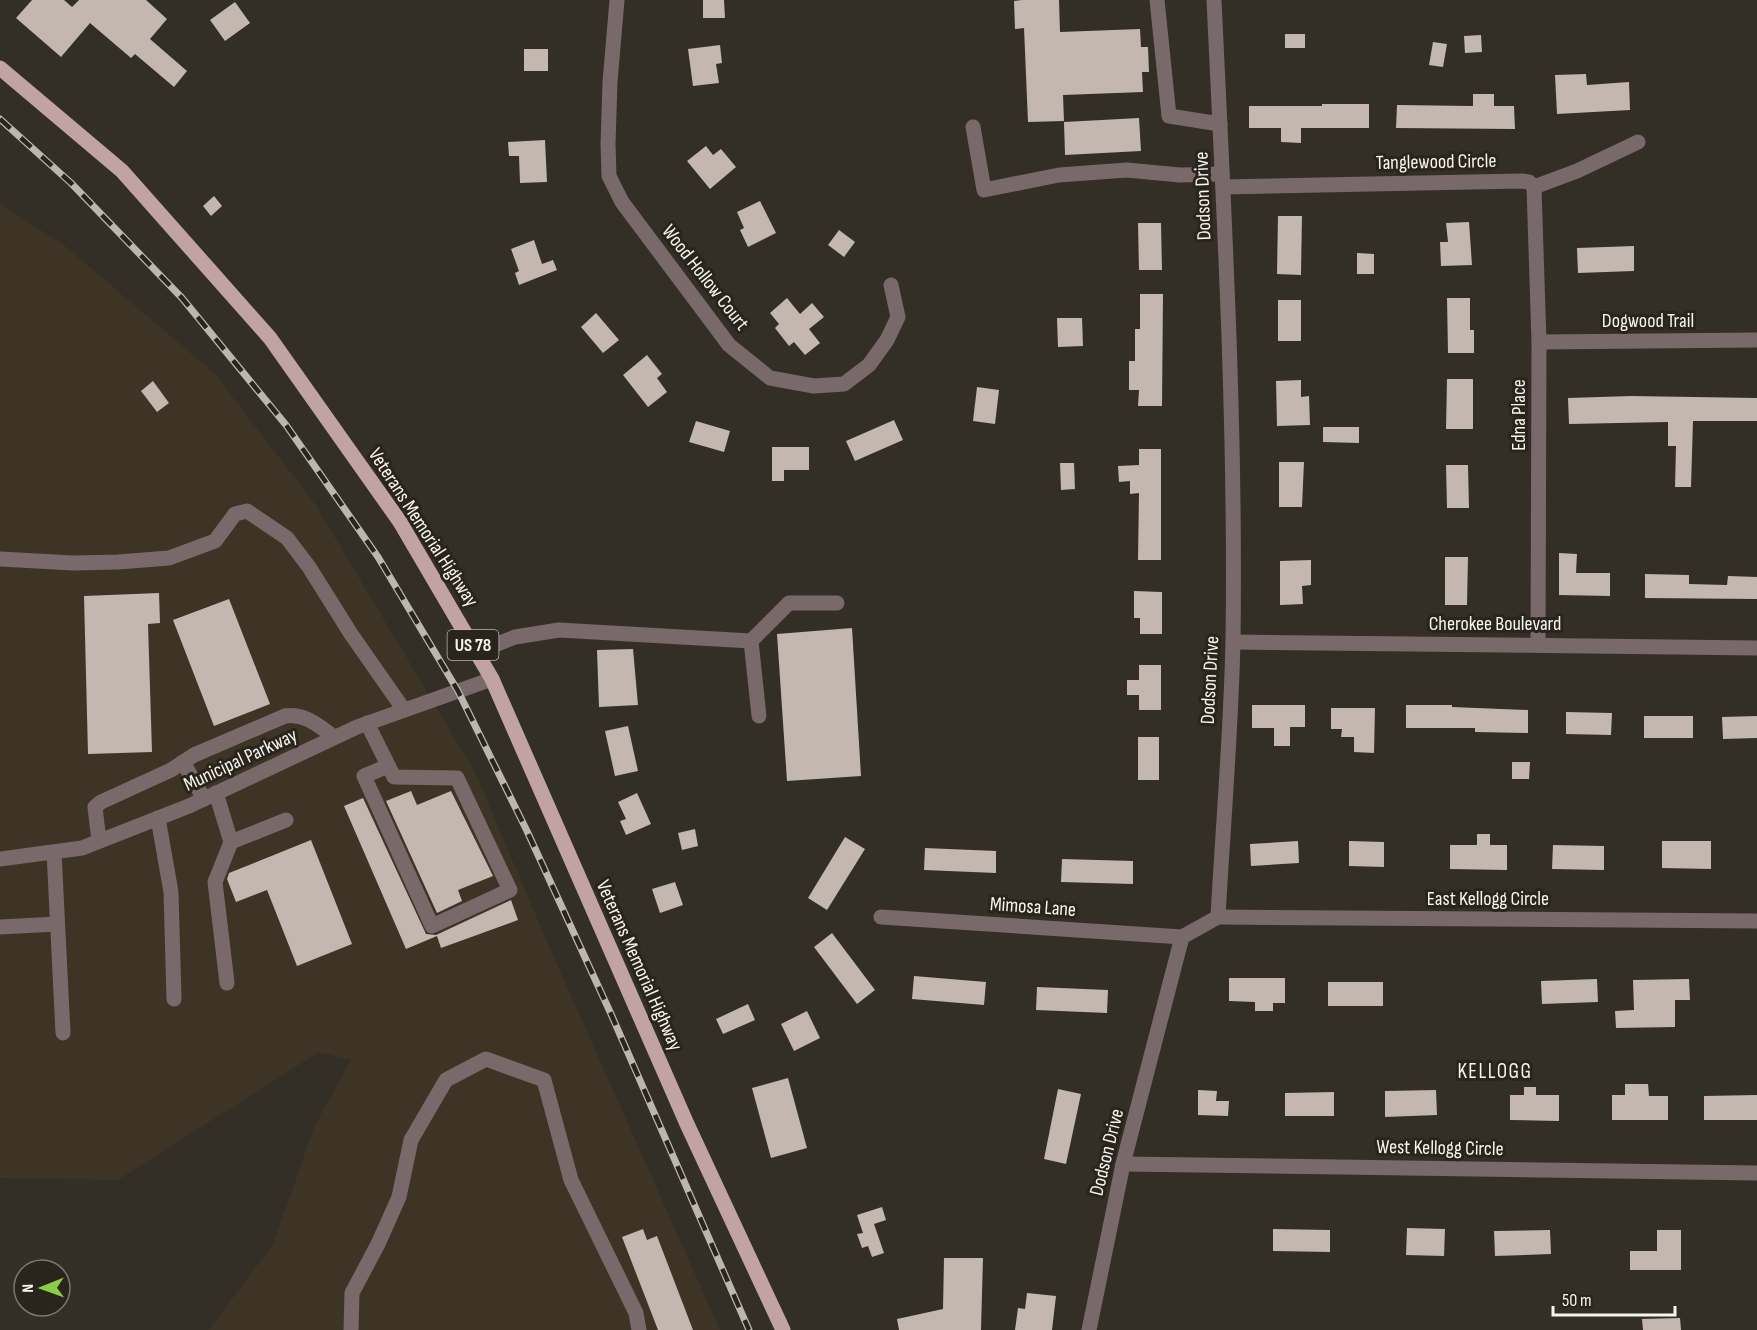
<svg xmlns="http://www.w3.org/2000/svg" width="1757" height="1330" viewBox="0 0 1757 1330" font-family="'Sofia Sans Condensed',sans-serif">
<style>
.built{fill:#3d3426}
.building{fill:#c3b7b0}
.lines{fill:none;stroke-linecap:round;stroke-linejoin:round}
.minor{stroke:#79696a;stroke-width:15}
.major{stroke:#c2a3a4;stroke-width:15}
.rail-casing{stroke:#bbb7b0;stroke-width:7}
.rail{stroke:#29241c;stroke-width:4.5;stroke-dasharray:14;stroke-linecap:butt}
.labels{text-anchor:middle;stroke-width:6;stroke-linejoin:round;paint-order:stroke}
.shield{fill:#29241c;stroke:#bab6b0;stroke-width:1.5}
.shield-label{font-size:18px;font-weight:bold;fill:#f8f5ef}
.street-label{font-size:20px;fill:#f8f5ef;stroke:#29241c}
.neighbourhood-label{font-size:21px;letter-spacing:1.5px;fill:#f8f5ef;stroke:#29241c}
</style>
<rect width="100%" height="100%" fill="#332e26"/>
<polygon class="built" points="0,204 64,245 215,374 315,504 475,772 548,944 720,1330 209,1330 273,1244 315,1125 351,1060 319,1052 118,1180 0,1178"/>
<g class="building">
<polygon points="32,0 64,0 72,7 79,0 146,0 167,19 150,39 187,71 174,87 135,54 131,58 90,23 61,57 16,18"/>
<polygon points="703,0 724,0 725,18 703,18"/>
<polygon points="1022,0 1059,0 1060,32 1140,29 1141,47 1148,47 1149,72 1142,72 1143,92 1063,95 1064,121 1028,122 1024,28 1015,29 1014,1"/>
<polygon points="235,2 250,23 225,41 210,20"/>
<rect x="1285" y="34" width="20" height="14"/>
<polygon points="1481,35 1482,52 1465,53 1464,36"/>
<polygon points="1433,42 1447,44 1443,67 1429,65"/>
<polygon points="720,45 722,63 716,64 719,83 693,86 688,49"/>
<rect x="524" y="49" width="24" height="22"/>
<polygon points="1586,74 1587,85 1629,82 1630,110 1557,114 1555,75"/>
<polygon points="1473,94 1494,94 1494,106 1514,106 1515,129 1396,128 1397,105 1473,106"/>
<polygon points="1322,104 1369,104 1369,128 1301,128 1301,143 1281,142 1281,128 1249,128 1249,106 1322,106"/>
<polygon points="1139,118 1141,151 1065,155 1064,122"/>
<polygon points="545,140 547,182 520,183 519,156 509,156 508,142"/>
<polygon points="706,146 713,155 721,149 736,167 710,189 687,161"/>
<polygon points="214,196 222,206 211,216 203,206"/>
<polygon points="760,201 776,233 748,247 740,230 744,228 737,212"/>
<polygon points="1278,216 1302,216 1301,275 1277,274"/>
<polygon points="1469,222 1472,265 1441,266 1440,242 1448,242 1446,223"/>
<polygon points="1138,223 1161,223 1162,270 1139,270"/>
<polygon points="839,230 855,242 844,257 828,245"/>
<polygon points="534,240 542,264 553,260 557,270 519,285 515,273 519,271 511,249"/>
<polygon points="1634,246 1634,271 1578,273 1577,248"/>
<polygon points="1357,253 1374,254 1374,274 1357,274"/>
<polygon points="1140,294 1163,294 1162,406 1138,406 1139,390 1129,390 1129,361 1135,361 1135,329 1140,329"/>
<polygon points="787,298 800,314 812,303 824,317 809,329 820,343 805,355 794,342 789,346 775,328 779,324 770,313"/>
<polygon points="1447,298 1470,298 1470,330 1474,330 1474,353 1448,353"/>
<rect x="1278" y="300" width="23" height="41"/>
<polygon points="596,313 619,340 603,353 581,327"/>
<polygon points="1057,318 1082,318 1083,346 1058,347"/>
<polygon points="647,355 662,374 657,378 667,392 648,407 623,375"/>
<polygon points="1447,379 1473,379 1473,429 1446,429"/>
<polygon points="1301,380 1301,397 1309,396 1310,425 1277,426 1276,381"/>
<polygon points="153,381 169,403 157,412 141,391"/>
<polygon points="977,387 999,390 995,424 973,421"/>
<polygon points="1631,396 1757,398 1757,421 1693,421 1691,487 1675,487 1676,446 1668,446 1668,422 1569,424 1568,398"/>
<polygon points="894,420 903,440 855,461 846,441"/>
<polygon points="696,421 730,431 724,452 689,442"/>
<polygon points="1323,427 1359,427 1359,443 1323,442"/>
<polygon points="772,447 809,447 809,470 784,470 784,481 772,481"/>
<polygon points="1139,449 1161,449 1161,560 1138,560 1139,493 1130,494 1130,481 1119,482 1118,466 1139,465"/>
<polygon points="1279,462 1304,462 1302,507 1279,507"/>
<polygon points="1060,463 1074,463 1075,489 1061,490"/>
<polygon points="1446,465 1468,465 1469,508 1447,508"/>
<polygon points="1559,553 1577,554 1576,573 1610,573 1610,596 1559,595"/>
<polygon points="1445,557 1468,557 1467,605 1445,605"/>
<polygon points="1311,560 1311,585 1302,586 1303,604 1280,605 1280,561"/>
<polygon points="1645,574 1689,575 1689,584 1727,585 1728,576 1757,577 1757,599 1645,598"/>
<polygon points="1134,591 1162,592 1162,634 1140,634 1140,618 1134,618"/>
<polygon points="159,593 160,623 148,624 152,752 88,754 84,596"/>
<polygon points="229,599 270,704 214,726 173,620"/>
<polygon points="852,628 861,776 787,781 777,634"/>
<polygon points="633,649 638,705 599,707 597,650"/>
<polygon points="1139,665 1161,665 1161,710 1139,710 1139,695 1127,695 1127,680 1139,680"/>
<polygon points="1252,705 1305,705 1305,727 1290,727 1290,746 1274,746 1274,728 1252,728"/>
<polygon points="1406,705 1452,705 1452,707 1528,710 1528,733 1475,732 1475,728 1406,728"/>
<polygon points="1331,708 1375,708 1374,753 1354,752 1354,737 1341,737 1342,729 1331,729"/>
<polygon points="1566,712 1612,713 1611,735 1566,734"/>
<rect x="1644" y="716" width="49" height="22"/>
<polygon points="1757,716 1757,738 1723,739 1722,717"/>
<polygon points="628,726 638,771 615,776 605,731"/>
<rect x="1138" y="737" width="21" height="43"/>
<polygon points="1512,762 1530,762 1529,779 1512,779"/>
<polygon points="411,791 417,805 451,791 493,876 458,890 462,901 437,913 386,801"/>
<polygon points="637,793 651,824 626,835 620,821 626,819 618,802"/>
<polygon points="363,798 426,934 436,935 511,900 518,920 441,948 437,936 406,949 344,806"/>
<polygon points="695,829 698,846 682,850 678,833"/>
<polygon points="1477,834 1490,834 1490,845 1507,845 1507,870 1450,869 1450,845 1477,845"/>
<polygon points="845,837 865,849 827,910 808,898"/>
<polygon points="311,840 352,944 297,966 267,890 236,902 227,879 229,873"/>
<polygon points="1298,841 1299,863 1251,866 1250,844"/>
<polygon points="1349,841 1384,842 1384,867 1349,866"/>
<polygon points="1662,841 1711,841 1711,869 1662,868"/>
<polygon points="1553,845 1604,846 1604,870 1552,869"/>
<polygon points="925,848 996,851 996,873 924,870"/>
<polygon points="1062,859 1133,861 1133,884 1061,882"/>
<polygon points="675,882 683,905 660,913 652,889"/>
<polygon points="832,933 875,990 857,1004 814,947"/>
<polygon points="914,976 986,982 984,1005 912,999"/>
<polygon points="1229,978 1285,978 1285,1003 1273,1003 1273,1011 1255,1011 1255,1002 1229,1001"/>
<polygon points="1597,979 1598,1002 1542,1004 1541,981"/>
<polygon points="1689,979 1690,1000 1675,1000 1675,1027 1616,1028 1615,1011 1634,1010 1633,980"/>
<rect x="1328" y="982" width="55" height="24"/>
<polygon points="1037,987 1108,990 1107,1013 1036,1010"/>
<polygon points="748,1004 755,1020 723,1034 716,1019"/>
<polygon points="807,1011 820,1038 794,1051 781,1024"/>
<polygon points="788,1078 807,1148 771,1158 752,1088"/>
<polygon points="1625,1084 1648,1084 1649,1096 1668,1096 1668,1120 1612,1120 1612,1095 1625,1095"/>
<polygon points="1524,1087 1536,1087 1536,1095 1559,1095 1559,1121 1510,1120 1510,1095 1524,1095"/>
<polygon points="1058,1089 1081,1094 1066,1164 1044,1159"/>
<polygon points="1198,1090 1217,1091 1216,1101 1229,1101 1228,1116 1198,1115"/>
<polygon points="1436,1090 1437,1115 1385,1117 1385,1091"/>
<polygon points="1334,1092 1334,1116 1285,1116 1285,1093"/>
<polygon points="1757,1095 1757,1120 1704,1120 1704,1096"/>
<polygon points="882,1207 886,1220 874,1224 884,1253 872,1257 868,1246 862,1248 857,1234 863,1233 857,1215"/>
<polygon points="1407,1228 1445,1229 1444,1256 1406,1255"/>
<polygon points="643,1229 647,1240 657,1236 693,1330 658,1330 622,1237"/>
<polygon points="1273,1229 1330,1230 1330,1252 1273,1251"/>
<polygon points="1550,1230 1551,1254 1495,1256 1494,1231"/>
<polygon points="1657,1230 1681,1230 1681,1270 1630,1270 1630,1251 1657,1251"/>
<polygon points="944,1258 983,1258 981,1330 899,1330 897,1319 943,1309"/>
<polygon points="1027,1293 1056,1296 1052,1330 1015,1330 1018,1308 1025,1309"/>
<polygon points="1680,1318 1681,1330 1643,1330 1642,1319"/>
</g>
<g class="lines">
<g class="minor">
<polyline points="617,0 610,82 608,144 609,176 622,202 729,345 770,378 814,386 844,384 869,365 887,340 898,317 891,285"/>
<polyline points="1157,0 1169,116 1220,124"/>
<polyline points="973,127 984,190 1059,175 1127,170 1180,175 1222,174"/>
<polyline points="1223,187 1522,181 1529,182 1534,187"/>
<polyline points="1534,187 1539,342 1538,644"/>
<polyline points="1534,187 1577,171 1638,142"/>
<polyline points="1539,342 1757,340"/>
<polyline points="0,559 73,563 118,562 169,558 215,541 235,514 247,511 287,538 309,567 351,634 404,710"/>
<polyline points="751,641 759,716"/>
<polyline points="1233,642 1757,648"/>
<polyline points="477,652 515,637 559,630 751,641 789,603 837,603"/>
<polyline points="367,723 394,777 457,778 510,890 432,926 364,776 388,766"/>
<polyline points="183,762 204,799"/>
<polyline points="216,793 231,842 215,882 227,983"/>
<polyline points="158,818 171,892 174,999"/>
<path d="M99 841 95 807 101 802 171 770 194 755 285 716C305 713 319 726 334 737"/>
<polyline points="231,842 286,820"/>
<polyline points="54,852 63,1033"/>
<polyline points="0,859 82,848 189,806 357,727 492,679"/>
<polyline points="881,917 1182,937"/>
<polyline points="1218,917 1757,921"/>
<polyline points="0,927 57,924"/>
<polyline points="1123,1164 1757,1173"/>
<polyline points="351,1330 352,1293 378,1244 399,1197 411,1140 446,1080 486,1059 544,1080 571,1180 636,1313 639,1330"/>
<path d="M1089 1330 1123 1164 1182 937 1218 917C1223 825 1231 733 1233 641 1236 427 1224 213 1214 0"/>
</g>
<polyline class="major" points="0,68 122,171 270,338 400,522 492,679 687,1124 783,1330"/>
<defs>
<polyline id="rail" points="0,119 71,183 182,298 286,425 378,557 458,691 527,831 611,1014 749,1330"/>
</defs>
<use href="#rail" class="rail-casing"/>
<use href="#rail" class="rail"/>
</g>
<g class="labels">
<rect class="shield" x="447.5" y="630" width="51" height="30" rx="4.5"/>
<g class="shield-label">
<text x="473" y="651">US 78</text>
</g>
<g class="street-label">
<text transform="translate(1436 161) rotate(-1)" y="7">Tanglewood Circle</text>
<text transform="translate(1202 196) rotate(-92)" y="7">Dodson Drive</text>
<text transform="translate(706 277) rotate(52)" y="7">Wood Hollow Court</text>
<text x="1648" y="327">Dogwood Trail</text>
<text transform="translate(1518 415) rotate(-90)" y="7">Edna Place</text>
<text transform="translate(424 527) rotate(57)" y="7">Veterans Memorial Highway</text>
<text x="1495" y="630">Cherokee Boulevard</text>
<text transform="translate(1209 680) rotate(-87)" y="7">Dodson Drive</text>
<text transform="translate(240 759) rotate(-25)" y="7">Municipal Parkway</text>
<text x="1488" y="905">East Kellogg Circle</text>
<text transform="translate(1033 906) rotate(4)" y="7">Mimosa Lane</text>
<text transform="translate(640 965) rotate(66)" y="7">Veterans Memorial Highway</text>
<text transform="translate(1440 1147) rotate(1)" y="7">West Kellogg Circle</text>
<text transform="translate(1106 1152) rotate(-76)" y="7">Dodson Drive</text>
</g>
<g class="neighbourhood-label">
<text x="1495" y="1078">KELLOGG</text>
</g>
</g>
<g transform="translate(42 1288) rotate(269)"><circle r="28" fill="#29241c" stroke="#7c7870" stroke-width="1.5"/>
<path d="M0-4.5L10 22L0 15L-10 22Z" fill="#8ace47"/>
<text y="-9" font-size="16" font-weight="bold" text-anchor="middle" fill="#f8f5ef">N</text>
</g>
<path d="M1553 1306v9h122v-9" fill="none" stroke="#f8f5ef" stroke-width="3"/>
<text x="1562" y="1306" font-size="18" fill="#f8f5ef" stroke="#29241c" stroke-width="4.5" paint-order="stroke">50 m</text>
</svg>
